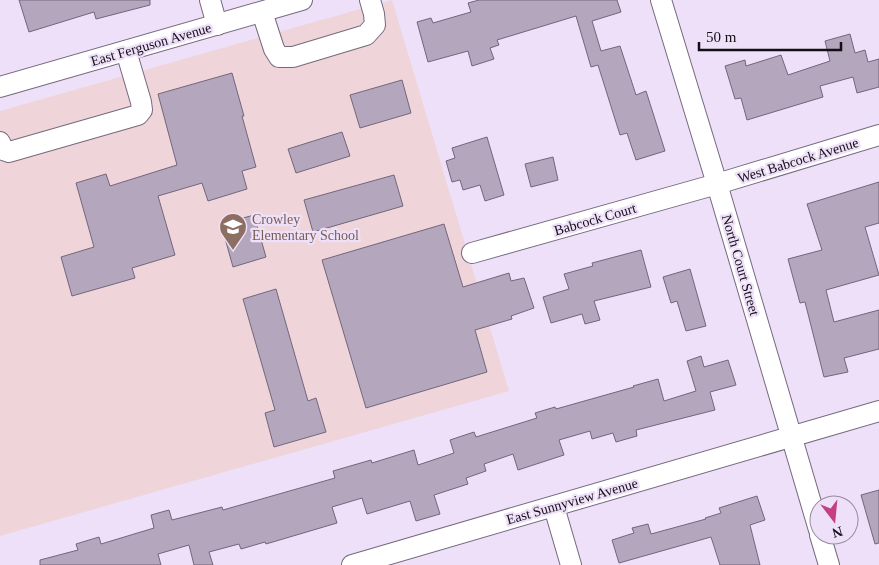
<svg xmlns="http://www.w3.org/2000/svg" width="879" height="565" viewBox="0 0 879 565" font-family="Georgia,serif">
<style>
.education{fill:#efd5da}
.building{fill:#b4a6bd;stroke:#73667b}
.lines{fill:none;stroke-linecap:round;stroke-linejoin:round}
.minor-casing{stroke:#75697e;stroke-width:22}
.minor{stroke:#fff;stroke-width:20}
.labels{text-anchor:middle;stroke-width:4.5;stroke-linejoin:round;paint-order:stroke}
.street-label{font-size:14px;fill:#140f17;stroke:#eee0f8}
.education-label{font-size:14px;fill:#785e54;stroke:#eee0f8;text-anchor:start}
</style>
<rect width="100%" height="100%" fill="#eee0f8"/>
<polygon class="education" points="392,0 509,391 0,536 0,111"/>
<g class="building">
<polygon points="19,0 150,0 150,5 96,19 94,12 29,32"/>
<polygon points="479,0 617,0 621,12 592,21 601,51 620,46 636,95 646,91 665,151 636,160 627,133 620,135 598,65 591,67 576,16 497,40 499,45 490,48 494,59 472,66 468,51 428,62 417,22 431,18 433,23 471,12 468,3"/>
<polygon points="850,34 855,53 865,50 868,62 879,59 879,87 857,93 853,77 820,86 823,97 747,120 741,98 735,99 725,66 745,60 746,66 781,55 788,75 830,61 825,41"/>
<polygon points="232,73 244,116 242,116 256,167 242,171 247,189 208,201 202,183 158,196 175,255 132,268 135,278 72,296 61,257 94,247 76,183 106,174 110,186 177,165 158,94"/>
<polygon points="402,80 411,113 360,128 350,95"/>
<polygon points="342,132 350,156 296,173 288,149"/>
<polygon points="487,137 504,195 485,201 480,185 463,190 460,180 452,182 446,161 455,158 452,148"/>
<polygon points="553,157 558,180 531,187 525,164"/>
<polygon points="394,175 403,206 313,232 304,200"/>
<polygon points="879,182 879,223 865,227 879,275 826,290 834,322 879,310 879,349 844,358 848,372 824,377 805,302 800,303 788,259 822,250 807,204"/>
<polygon points="254,215 266,257 233,267 221,224"/>
<polygon points="444,224 463,287 509,273 511,281 524,278 534,308 511,316 512,319 475,330 487,372 366,408 322,260"/>
<polygon points="641,250 651,287 594,301 600,320 585,324 582,314 551,323 543,297 569,289 564,274 593,266 592,263"/>
<polygon points="690,269 706,326 686,331 677,301 671,303 663,277"/>
<polygon points="276,289 308,401 316,398 326,432 274,447 265,413 275,410 243,299"/>
<polygon points="701,356 704,367 728,360 736,385 710,392 715,410 636,430 637,436 616,442 613,433 592,439 590,431 559,440 564,455 518,470 513,454 484,464 486,471 466,478 468,484 434,495 440,514 416,521 410,501 367,514 362,498 332,507 337,523 266,544 265,542 241,549 239,544 209,552 213,565 194,565 189,545 158,554 161,565 40,565 40,560 78,550 76,544 99,537 101,544 154,528 151,515 169,510 172,520 222,507 223,510 335,478 333,471 371,460 372,463 414,450 418,465 454,453 450,440 474,432 476,437 537,418 535,413 555,407 556,409 634,387 633,386 658,379 664,401 696,391 687,361"/>
<polygon points="879,490 879,543 875,544 861,495"/>
<polygon points="757,496 765,520 750,525 760,565 720,565 711,537 619,563 612,540 634,533 632,528 648,524 651,534 706,519 705,518 721,513 719,508"/>
</g>
<g class="lines">
<defs>
<g id="minor">
<polyline points="210,0 217,25"/>
<polyline points="661,0 717,184 819,530"/>
<polyline points="262,12 274,49 279,57 293,57 366,35 375,25 374,14 370,0"/>
<polyline points="0,87 302,0"/>
<polyline points="0,142 3,150 9,152 138,115 142,110 141,102 126,51"/>
<polyline points="472,253 717,184 879,135"/>
<polyline points="554,507 571,565"/>
<polyline points="820,535 829,565"/>
<polyline points="352,565 879,411"/>
</g>
</defs>
<use href="#minor" class="minor-casing"/>
<use href="#minor" class="minor"/>
</g>
<defs>
<symbol id="school-pin" viewBox="-11 -11 22 30"><path d="M0 17L-7.5 6A9.5 9.5 0 1 1 7.5 6Z" fill="#8d6e63" stroke="#eee0f8"/><path d="M0-5L7-2L0 1L-7-2ZM-4 1L0 2.5L4 1V4Q0 6-4 4Z" fill="#fff"/></symbol>
</defs>
<g fill-rule="evenodd">
<use href="#school-pin" x="217" y="211" width="32" height="43"/>
</g>
<g class="labels">
<g class="street-label">
<text transform="translate(151 44) rotate(-16)" y="5">East Ferguson Avenue</text>
<text transform="translate(798 160) rotate(-17)" y="5">West Babcock Avenue</text>
<text transform="translate(595 219) rotate(-16)" y="5">Babcock Court</text>
<text transform="translate(741 265) rotate(74)" y="5">North Court Street</text>
<text transform="translate(572 501) rotate(-16)" y="5">East Sunnyview Avenue</text>
</g>
<g class="education-label">
<text x="252" y="224">Crowley<tspan x="252" dy="16">Elementary School</tspan></text>
</g>
</g>
<g transform="translate(834 520) rotate(164)"><circle r="24" fill="#eee0f8" stroke="#978c9e"/>
<path d="M0-4L9 19L0 12L-9 19Z" fill="#c53f81"/>
<text y="-8" font-size="14" font-weight="bold" text-anchor="middle" fill="#140f17">N</text>
</g>
<path d="M699 42v8h142v-8" fill="none" stroke="#140f17" stroke-width="2.5"/>
<text x="706" y="42" font-size="15" fill="#140f17" stroke="#eee0f8" stroke-width="4" paint-order="stroke">50 m</text>
</svg>
